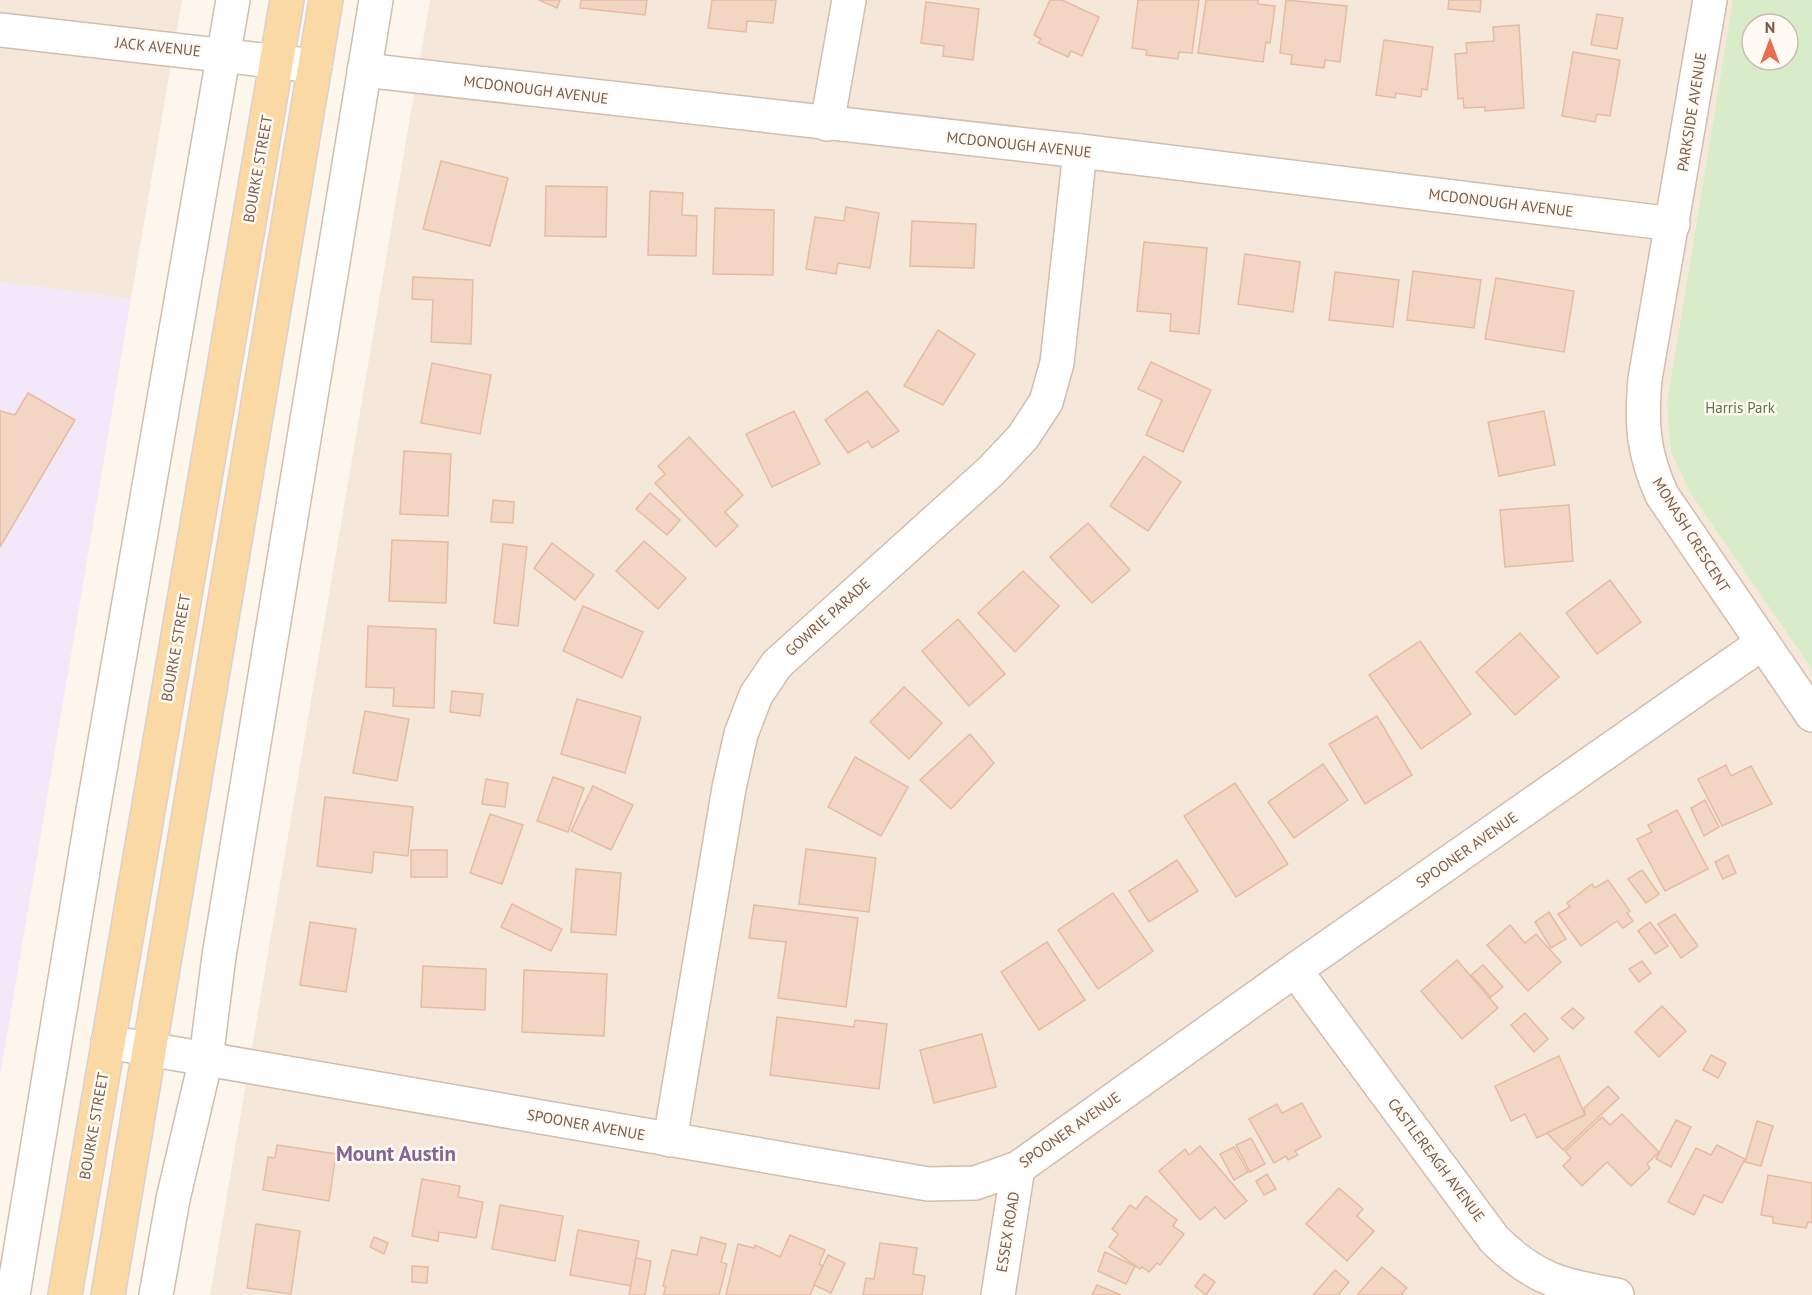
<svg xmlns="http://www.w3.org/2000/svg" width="1812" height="1295" viewBox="0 0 1812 1295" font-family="'PT Sans',sans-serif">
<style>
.residential{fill:#f5e8da;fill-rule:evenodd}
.education{fill:#f3e8fa}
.green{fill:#d8ecc9;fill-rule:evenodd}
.building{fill:#f3d5c3;stroke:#e6bba3;stroke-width:1.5}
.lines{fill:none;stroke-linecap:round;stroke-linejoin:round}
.minor-casing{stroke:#d1beb0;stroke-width:36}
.major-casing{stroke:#dad1cd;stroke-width:36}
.minor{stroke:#fff;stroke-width:33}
.major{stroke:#fbd9a5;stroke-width:33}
.labels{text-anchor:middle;stroke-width:5;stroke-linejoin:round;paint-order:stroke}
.street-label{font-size:15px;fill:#7a5c4d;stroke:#fffaf3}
.park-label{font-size:15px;fill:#537a41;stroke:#fffaf3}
.district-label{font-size:21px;font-weight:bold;fill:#846695;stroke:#fffaf3}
</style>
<rect width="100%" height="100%" fill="#fdf6ec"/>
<g class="residential">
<polygon points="0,0 182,0 131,299 0,282"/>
<path d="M430 0H1812V1295H210ZM1752 24H1788V60H1752Z"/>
</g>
<polygon class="education" points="0,282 131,299 0,1077"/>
<path class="green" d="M1733 0H1812V669L1691 494 1671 452 1667 404ZM1752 24H1788V60H1752Z"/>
<g class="building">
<polygon points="539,0 560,0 557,8"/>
<polygon points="581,0 647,0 645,15 580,8"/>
<polygon points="712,0 776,0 773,23 747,21 746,32 708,28"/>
<polygon points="1050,0 1062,0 1099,17 1082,56 1071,51 1068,57 1038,43 1041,39 1034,35"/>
<polygon points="1138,0 1199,0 1192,53 1179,52 1178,59 1146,55 1147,50 1132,48"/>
<polygon points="1206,0 1258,0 1258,4 1275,6 1270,43 1266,42 1263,62 1198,53"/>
<polygon points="1286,0 1347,6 1340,62 1325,60 1324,68 1291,64 1292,55 1280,53"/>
<polygon points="1449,0 1481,0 1480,12 1448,9"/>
<polygon points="926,2 979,9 973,60 943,56 944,46 921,43"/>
<polygon points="1597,14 1623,18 1617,49 1591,45"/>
<polygon points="1519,25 1524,108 1485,111 1485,107 1464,108 1463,98 1458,99 1455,54 1467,53 1466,43 1494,41 1493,27"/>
<polygon points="1384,40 1433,47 1427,90 1422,89 1421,97 1396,93 1395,98 1376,95"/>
<polygon points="1573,52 1620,60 1610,116 1597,114 1595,122 1562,116"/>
<polygon points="441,161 508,178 490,246 423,229"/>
<polygon points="546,186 607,187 606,237 545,236"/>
<polygon points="650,191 683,193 682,215 697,216 696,256 648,255"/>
<polygon points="846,207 879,213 870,268 838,263 836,274 806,269 815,217 844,221"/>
<polygon points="715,208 774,210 773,275 713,274"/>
<polygon points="912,221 976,224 974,268 910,266"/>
<polygon points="1144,242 1207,248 1199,334 1170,331 1171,314 1137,311"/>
<polygon points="1245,254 1300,262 1293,312 1238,304"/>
<polygon points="1413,271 1481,280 1474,328 1407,320"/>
<polygon points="1335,272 1399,280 1393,327 1329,320"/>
<polygon points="413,277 473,280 471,344 431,342 433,300 412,299"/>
<polygon points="1496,278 1574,291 1564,352 1485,339"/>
<polygon points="938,330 975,354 943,405 904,386"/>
<polygon points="1151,362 1211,390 1183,452 1146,435 1162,400 1138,389"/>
<polygon points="432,363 491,375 480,434 421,423"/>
<polygon points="867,391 899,431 872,448 868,441 848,453 825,420"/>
<polygon points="28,393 75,420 0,547 0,411 15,415"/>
<polygon points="794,411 820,464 772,487 746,434"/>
<polygon points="1544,411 1555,465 1499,476 1488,422"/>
<polygon points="689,437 743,495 725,512 738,526 716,547 655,483 665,474 658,466"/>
<polygon points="404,451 451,454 448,516 400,514"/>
<polygon points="1144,456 1181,482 1148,531 1110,506"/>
<polygon points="650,493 680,520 667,535 636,509"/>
<polygon points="493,500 514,502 513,523 491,522"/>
<polygon points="1569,505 1573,561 1505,567 1500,510"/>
<polygon points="1088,523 1130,570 1092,603 1050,557"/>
<polygon points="392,540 448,542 446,603 389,601"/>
<polygon points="644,541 686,578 658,609 616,571"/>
<polygon points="552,543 594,575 575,600 534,568"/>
<polygon points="503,544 527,547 518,626 494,623"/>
<polygon points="1023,571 1059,606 1015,652 978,613"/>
<polygon points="1610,580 1641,622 1597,654 1566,613"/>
<polygon points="583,606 643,632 622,678 563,651"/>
<polygon points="958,619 1005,674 969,706 922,651"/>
<polygon points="368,626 436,629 434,708 393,706 394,688 366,687"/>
<polygon points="1520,633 1559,677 1515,715 1476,672"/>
<polygon points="1420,641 1471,714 1421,749 1369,675"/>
<polygon points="904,687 942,723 909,759 870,722"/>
<polygon points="452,691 483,694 480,716 450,712"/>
<polygon points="577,699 641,717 625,773 561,754"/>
<polygon points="365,711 409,719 397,781 353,773"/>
<polygon points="1377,716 1412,775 1365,804 1329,744"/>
<polygon points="970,734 994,763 951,809 920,780"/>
<polygon points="855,757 908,787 881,836 828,807"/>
<polygon points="1323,764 1348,800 1294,838 1268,802"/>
<polygon points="1726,765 1731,776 1751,766 1772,804 1722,826 1698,779"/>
<polygon points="553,777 584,788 568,832 537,821"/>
<polygon points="486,779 508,783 505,807 482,804"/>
<polygon points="1235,783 1288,864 1236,897 1184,816"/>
<polygon points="593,786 633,805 611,850 571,831"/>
<polygon points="325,797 413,807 408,856 374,852 372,873 317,866"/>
<polygon points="1705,800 1719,827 1704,836 1691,808"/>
<polygon points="1677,810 1708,869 1665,891 1637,839 1652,832 1648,825"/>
<polygon points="490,814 523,825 502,884 470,873"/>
<polygon points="806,849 876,858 869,912 799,904"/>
<rect x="411" y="850" width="36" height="27"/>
<polygon points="1728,855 1736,873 1723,879 1715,862"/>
<polygon points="1177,860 1198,891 1149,922 1129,891"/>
<polygon points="576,869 621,873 616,935 571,932"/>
<polygon points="1642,870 1659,894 1646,903 1628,879"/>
<polygon points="1608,880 1630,911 1627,913 1633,921 1623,928 1617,921 1581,946 1558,914 1570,907 1567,903 1592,884 1595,888"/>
<polygon points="1113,893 1153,951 1098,989 1058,930"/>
<polygon points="512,904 562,929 551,951 501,927"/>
<polygon points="754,905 858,918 846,1007 778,998 786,942 749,938"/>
<polygon points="1549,912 1566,939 1551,948 1535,922"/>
<polygon points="1675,914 1698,946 1681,958 1658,924"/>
<polygon points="310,922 356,929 346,992 300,985"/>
<polygon points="1650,922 1668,946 1655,954 1638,931"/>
<polygon points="1510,925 1525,943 1536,934 1561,962 1528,991 1487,945"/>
<polygon points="1047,942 1085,1000 1039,1030 1001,972"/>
<polygon points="1457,960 1498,1008 1462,1039 1421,991"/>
<polygon points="1642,961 1651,973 1639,982 1629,969"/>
<polygon points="1483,965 1503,987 1491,997 1471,975"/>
<polygon points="423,966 486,969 485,1010 421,1007"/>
<polygon points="524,970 607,974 604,1036 522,1032"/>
<polygon points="1662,1006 1686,1031 1659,1057 1635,1032"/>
<polygon points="1573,1008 1584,1018 1573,1029 1561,1018"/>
<polygon points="1525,1013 1548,1039 1534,1052 1511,1025"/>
<polygon points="777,1017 854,1027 855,1020 887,1024 879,1089 770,1075"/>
<polygon points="982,1034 996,1087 934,1103 920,1050"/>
<polygon points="1711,1055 1726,1063 1718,1078 1703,1070"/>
<polygon points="1559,1056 1585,1115 1537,1138 1525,1114 1511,1121 1495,1086"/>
<polygon points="1608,1086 1619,1098 1563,1150 1547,1133 1585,1115 1584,1108"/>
<polygon points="1302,1103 1321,1137 1295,1151 1298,1155 1288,1160 1286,1156 1274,1163 1249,1119 1277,1104 1282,1113"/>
<polygon points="1622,1114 1659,1152 1647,1164 1650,1168 1631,1186 1607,1162 1582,1186 1563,1166 1571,1158 1565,1151 1602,1117 1610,1125"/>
<polygon points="1676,1120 1691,1127 1671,1167 1656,1159"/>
<polygon points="1757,1121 1773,1126 1761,1166 1745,1162"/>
<polygon points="1251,1138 1265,1164 1250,1172 1236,1145"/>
<polygon points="277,1145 336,1154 329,1201 263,1190 268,1157 275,1158"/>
<polygon points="1717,1145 1745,1159 1722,1203 1704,1195 1694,1215 1668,1202 1696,1148 1711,1155"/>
<polygon points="1200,1146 1247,1201 1225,1219 1215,1207 1200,1220 1159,1171 1185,1149 1189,1155"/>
<polygon points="1234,1147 1248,1172 1234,1180 1220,1154"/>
<polygon points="1267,1174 1276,1189 1264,1195 1256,1181"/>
<polygon points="1768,1175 1812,1183 1812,1223 1808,1222 1806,1228 1773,1223 1773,1217 1761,1215"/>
<polygon points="422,1179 460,1186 458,1197 483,1202 476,1238 439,1232 438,1241 412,1236"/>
<polygon points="1339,1188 1363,1209 1357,1216 1374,1231 1347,1261 1306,1224"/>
<polygon points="1146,1196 1177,1220 1173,1226 1184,1234 1160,1265 1157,1263 1149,1272 1142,1267 1140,1269 1109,1247 1118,1234 1112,1229 1130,1205 1136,1209"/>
<polygon points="500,1205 563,1216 555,1261 492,1249"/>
<polygon points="256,1224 300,1231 291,1294 247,1288"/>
<polygon points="578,1230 639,1241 631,1286 570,1275"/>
<polygon points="790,1235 825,1250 819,1264 823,1266 810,1295 726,1295 738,1244 754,1248 755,1245 780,1257"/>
<polygon points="374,1237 388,1243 384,1254 370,1247"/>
<polygon points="701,1237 726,1244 721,1262 727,1264 719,1295 663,1295 666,1287 663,1286 672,1250 697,1255"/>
<polygon points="880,1243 917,1248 913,1274 925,1276 922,1295 863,1295 866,1278 874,1279"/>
<polygon points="1105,1252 1135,1266 1126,1284 1098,1271"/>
<polygon points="828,1255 845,1263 831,1293 814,1285"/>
<polygon points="636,1258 651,1261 645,1295 629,1295"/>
<polygon points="412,1266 428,1267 427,1283 412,1282"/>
<polygon points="1382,1267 1407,1288 1402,1293 1404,1295 1357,1295"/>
<polygon points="1335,1270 1349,1282 1338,1295 1313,1295"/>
<polygon points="1204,1274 1215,1282 1206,1295 1195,1286"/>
<polygon points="1097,1285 1121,1295 1092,1295"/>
</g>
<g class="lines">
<defs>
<g id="minor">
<path d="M1710 0 1645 379C1641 424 1643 453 1662 495L1812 715"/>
<polyline points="0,30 315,66"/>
<polyline points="364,70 1080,151 1673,224"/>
<polyline points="827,124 849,0"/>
<path d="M1295 970 1494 1239C1534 1279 1562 1286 1617 1295"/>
<polyline points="108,1042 928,1184 975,1183 1018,1168 1295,970 1761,644"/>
<polyline points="670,1140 729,788 741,734 756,695 777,664 991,471 1023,437 1046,402 1057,363 1080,151"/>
<polyline points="13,1295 91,822 233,0"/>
<polyline points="156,1295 173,1199 206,1059 219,956 376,0"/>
<polyline points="998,1295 1018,1168"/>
</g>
<g id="major">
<polyline points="65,1295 287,0"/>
<polyline points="108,1295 326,0"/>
</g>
</defs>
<use href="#minor" class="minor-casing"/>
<use href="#major" class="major-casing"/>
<use href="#minor" class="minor"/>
<use href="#major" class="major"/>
</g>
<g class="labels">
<g class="street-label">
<text transform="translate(158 47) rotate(6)" y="5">JACK AVENUE</text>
<text transform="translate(536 90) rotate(7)" y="5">MCDONOUGH AVENUE</text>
<text transform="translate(1692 112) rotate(-81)" y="5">PARKSIDE AVENUE</text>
<text transform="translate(1019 145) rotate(6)" y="5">MCDONOUGH AVENUE</text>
<text transform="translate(258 169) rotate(-80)" y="5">BOURKE STREET</text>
<text transform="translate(1501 203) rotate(7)" y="5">MCDONOUGH AVENUE</text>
<text transform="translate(1691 535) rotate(58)" y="5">MONASH CRESCENT</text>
<text transform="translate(828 617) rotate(-42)" y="5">GOWRIE PARADE</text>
<text transform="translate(176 648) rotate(-80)" y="5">BOURKE STREET</text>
<text transform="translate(1467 850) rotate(-35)" y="5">SPOONER AVENUE</text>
<text transform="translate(586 1125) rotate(10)" y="5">SPOONER AVENUE</text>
<text transform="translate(94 1126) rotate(-80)" y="5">BOURKE STREET</text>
<text transform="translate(1070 1130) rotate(-35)" y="5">SPOONER AVENUE</text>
<text transform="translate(1436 1160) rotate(53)" y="5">CASTLEREAGH AVENUE</text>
<text transform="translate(1008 1232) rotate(-81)" y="5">ESSEX ROAD</text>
</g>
<g class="park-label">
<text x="1740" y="413">Harris Park</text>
</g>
<g class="district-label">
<text x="396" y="1161">Mount Austin</text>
</g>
</g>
<g transform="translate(1770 42)"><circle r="28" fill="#fffaf3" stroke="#cabbb1" stroke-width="1.5"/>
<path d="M0-4.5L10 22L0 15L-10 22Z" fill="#e76f51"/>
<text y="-9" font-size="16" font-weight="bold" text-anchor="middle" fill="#7a5c4d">N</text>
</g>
</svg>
